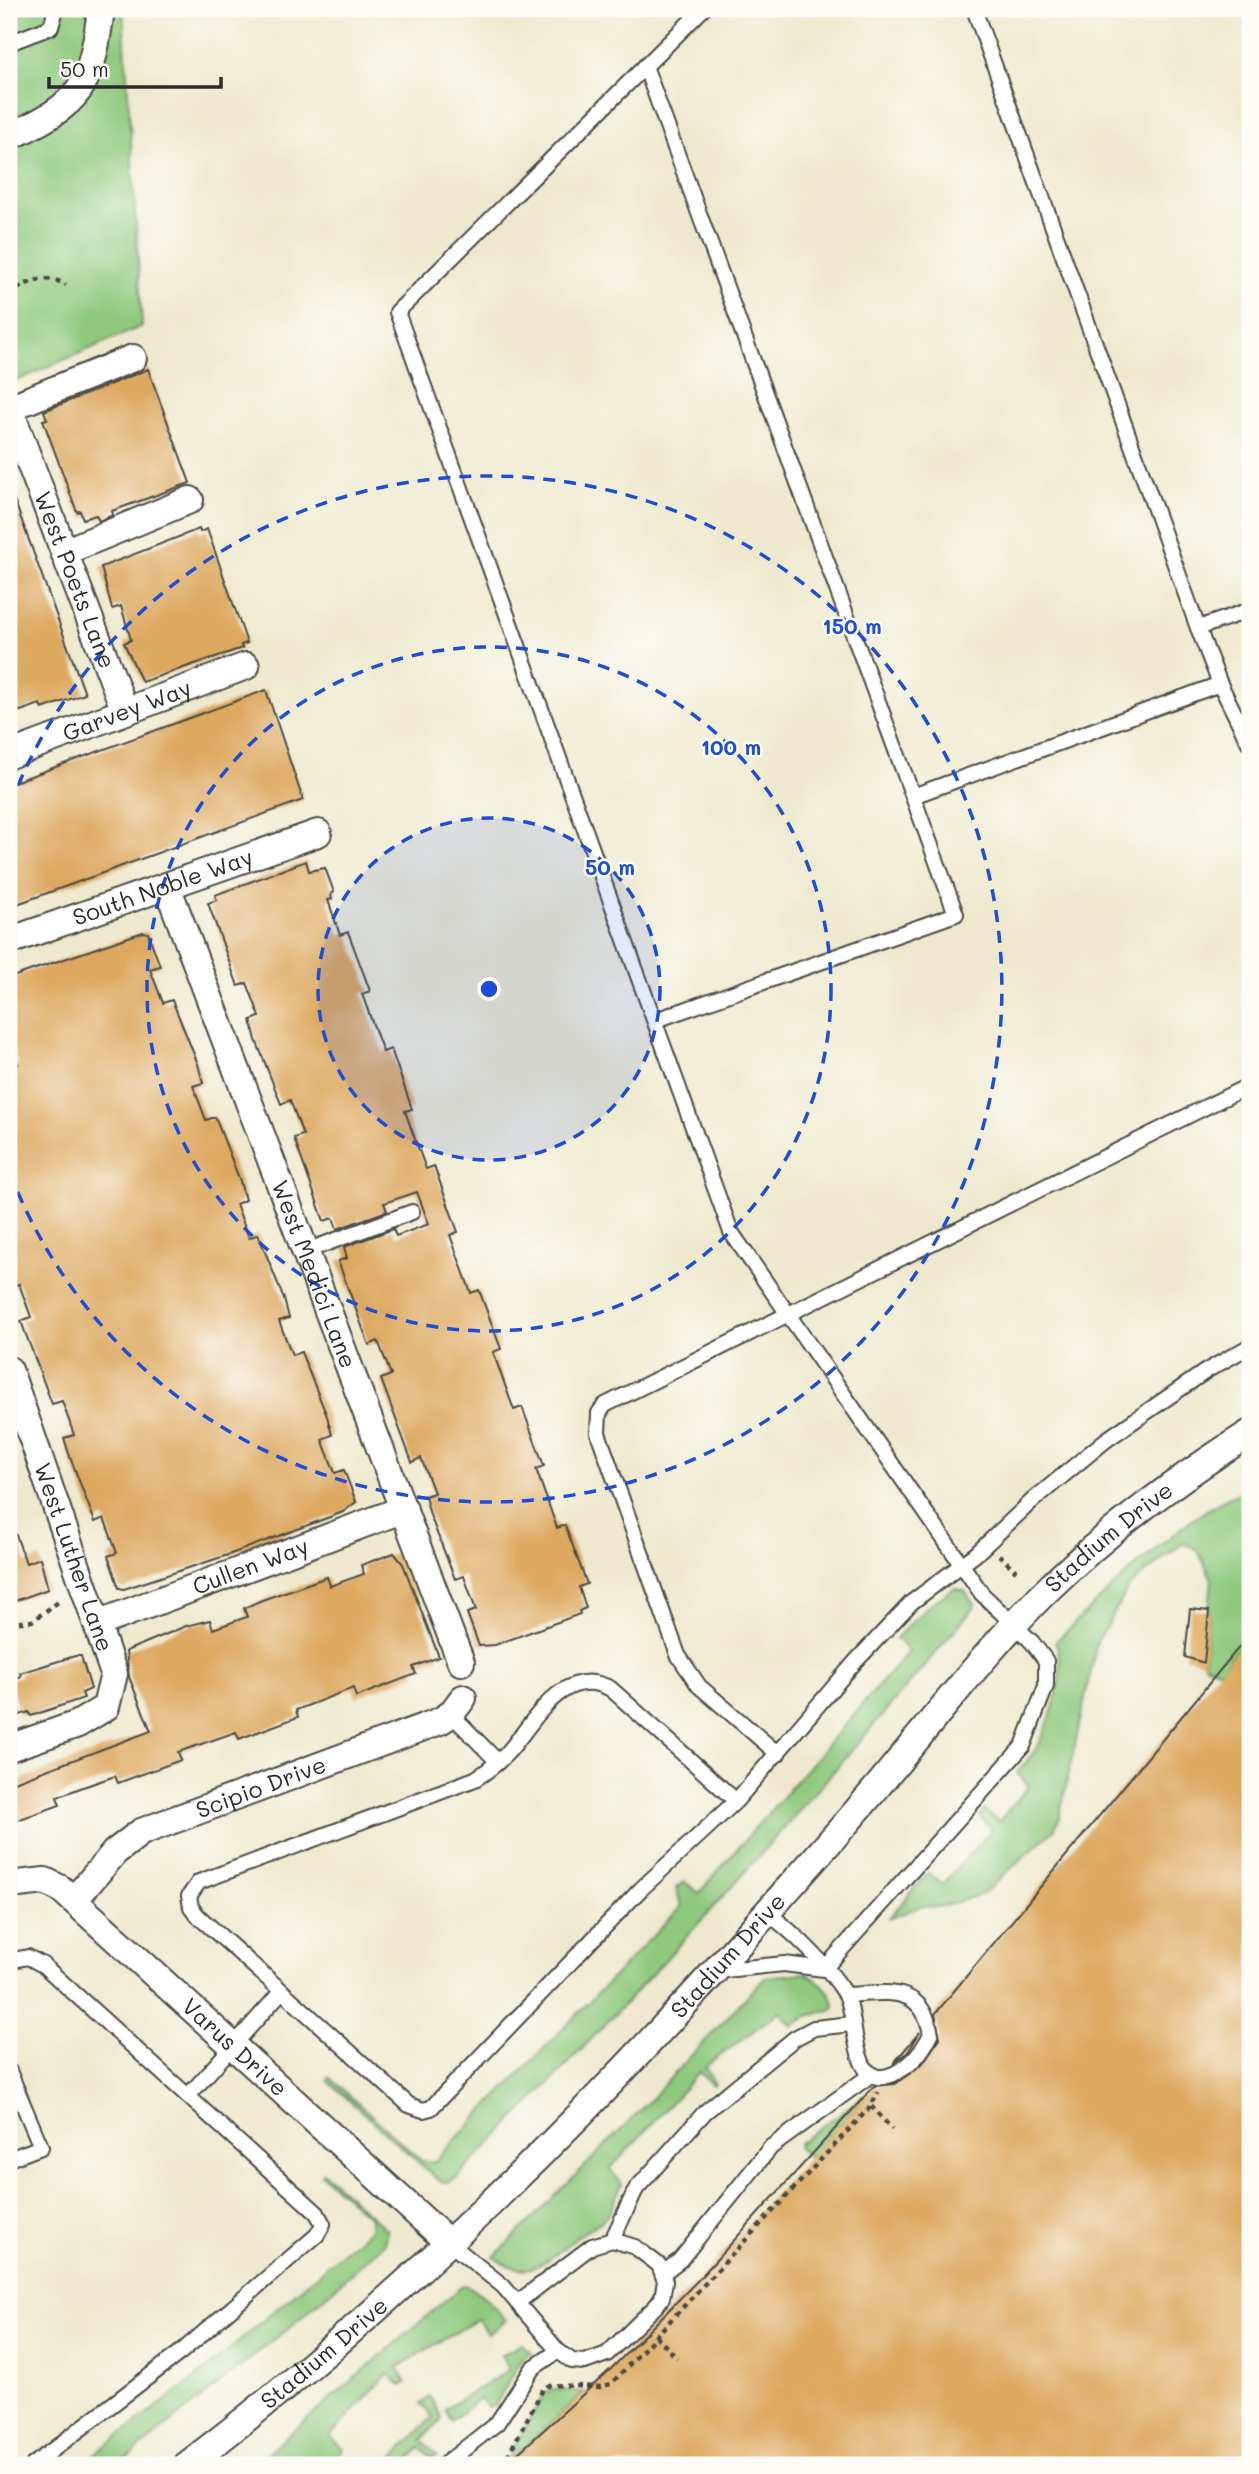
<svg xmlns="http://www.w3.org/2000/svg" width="1259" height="2474" viewBox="0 0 1259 2474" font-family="Mali,sans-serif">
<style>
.green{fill:#8ec97d;stroke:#5c7a54;stroke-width:2}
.building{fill:#dda960}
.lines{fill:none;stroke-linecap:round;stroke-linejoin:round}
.service-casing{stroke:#484843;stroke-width:18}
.minor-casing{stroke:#484843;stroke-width:30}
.path{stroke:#484843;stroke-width:4.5;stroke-dasharray:5 5;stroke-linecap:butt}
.service{stroke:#fff;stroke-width:14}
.minor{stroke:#fff;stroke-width:26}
.ring{fill:none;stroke:#1d4ed8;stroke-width:3.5;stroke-dasharray:12 9}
.labels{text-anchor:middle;stroke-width:5;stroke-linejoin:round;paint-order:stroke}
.street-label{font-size:23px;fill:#2b2b2b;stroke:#fdfcf7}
.centre{fill:#1d4ed8;stroke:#fdfcf7;stroke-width:3.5}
.ring-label{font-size:21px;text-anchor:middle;font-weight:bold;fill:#1d4ed8;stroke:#fdfcf7;stroke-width:5;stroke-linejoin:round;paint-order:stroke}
</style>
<rect width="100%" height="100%" fill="#fdfcf7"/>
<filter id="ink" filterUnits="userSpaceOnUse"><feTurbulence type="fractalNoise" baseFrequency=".0143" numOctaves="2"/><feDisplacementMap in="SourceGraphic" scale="14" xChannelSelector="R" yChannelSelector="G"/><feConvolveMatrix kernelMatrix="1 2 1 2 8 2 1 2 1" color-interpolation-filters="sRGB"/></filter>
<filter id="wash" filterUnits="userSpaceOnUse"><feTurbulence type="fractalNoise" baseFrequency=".00686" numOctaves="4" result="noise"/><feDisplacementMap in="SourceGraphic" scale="28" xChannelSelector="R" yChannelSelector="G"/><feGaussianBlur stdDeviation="1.57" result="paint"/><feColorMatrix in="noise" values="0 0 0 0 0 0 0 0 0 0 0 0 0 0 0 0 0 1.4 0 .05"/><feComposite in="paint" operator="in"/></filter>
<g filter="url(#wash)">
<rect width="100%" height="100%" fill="#eee9ce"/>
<g class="green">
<polygon points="9,9 123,9 142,326 9,384"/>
<path d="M1242 1492 1246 1525 1250 1526V1633L1220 1671 1204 1664 1212 1579 1197 1549 1183 1543 1130 1585 1097 1642 1059 1819 1054 1830 982 1894 942 1907 922 1906 888 1919 928 1873 943 1884 992 1829 979 1816 984 1810 999 1821 1029 1786 1017 1773C1023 1764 1032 1757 1037 1747 1051 1720 1069 1670 1055 1642 1099 1600 1187 1511 1242 1492Z"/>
<path d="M955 1588 965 1591 975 1606C808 1804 638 1997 455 2179L447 2182 438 2180 327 2080 329 2077 422 2161H435L681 1907 677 1888 685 1882 699 1893 908 1652 896 1638 929 1605Z"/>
<path d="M805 1973C818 1980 835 1992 834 2009L808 2016 792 2026 780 2011 705 2067 715 2084 712 2085 699 2072 610 2169 622 2184C617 2194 612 2209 605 2218 598 2225 586 2230 578 2236 549 2259 530 2284 494 2257L632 2119 765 1977Z"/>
<polygon points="865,2095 810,2158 798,2148 799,2143"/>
<polygon points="323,2172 387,2230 384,2244 296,2322 118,2465 80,2465 201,2374 370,2229 370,2218 321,2174"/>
<path d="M463 2285C480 2289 494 2307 506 2320L488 2334 478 2319 398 2367 406 2383 401 2386 388 2374 330 2436 343 2449 332 2465H254Z"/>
<polygon points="522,2343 531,2352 521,2360 495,2406 488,2408 480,2398 451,2421 445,2409 509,2370 501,2355"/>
<polygon points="552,2389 585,2392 504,2465 544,2394"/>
<polygon points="430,2397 442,2418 422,2440 437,2456 432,2458 420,2448 403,2465 386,2465 433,2417 421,2404"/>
</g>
<g id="blocks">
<g class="building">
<polygon points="148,369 190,483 112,511 113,515 99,521 96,515 83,519 80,511 77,512 43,420 47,419 44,411"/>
<polygon points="11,491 85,694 42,709 40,704 9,715"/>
<polygon points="199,529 200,532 207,529 247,643 241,645 242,648 142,682 124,643 131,640 121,606 112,609 101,567"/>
<polygon points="266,690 303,800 9,907 9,784"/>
<polygon points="306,861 309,871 325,868 334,892 331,894 332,899 328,900 340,935 348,932 363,972 370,991 362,994 383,1052 391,1049 412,1109 405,1111 411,1128 426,1169 434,1166 458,1232 450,1235 462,1268 471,1293 479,1290 501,1349 493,1352 514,1410 522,1407 544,1466 536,1469 557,1528 565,1525 587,1584 579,1587 586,1608 579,1611 580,1614 495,1645 479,1646 467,1613 476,1610 464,1576 455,1579 430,1515 425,1496 434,1493 421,1458 412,1462 388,1398 381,1379 391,1375 378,1341 369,1345 338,1261 347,1258 344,1247 393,1229 396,1236 429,1224 417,1192 384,1203 387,1211 337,1229 333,1218 324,1221 294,1138 303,1135 290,1100 281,1104 256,1040 251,1020 260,1017 247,983 238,986 208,903 217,900 215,895"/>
<polygon points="143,932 148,933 160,966 150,969 163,1003 172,1000 198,1064 203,1083 193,1086 206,1120 215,1117 240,1181 245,1200 236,1204 249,1238 258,1234 284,1299 289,1318 279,1321 292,1355 301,1352 327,1416 332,1435 322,1439 335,1473 344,1470 356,1502 343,1512 228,1555 124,1589 119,1588 108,1556 117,1553 104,1518 95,1522 70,1457 64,1438 74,1435 62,1401 52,1404 28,1340 21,1321 31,1317 19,1284 9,1287 9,1068 18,1064 9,1041 9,978"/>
<polygon points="11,1521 26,1563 40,1558 48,1589 9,1603"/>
<polygon points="394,1553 403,1564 439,1657 413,1667 416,1674 356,1697 353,1688 296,1710 298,1717 239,1739 236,1732 178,1752 181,1760 118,1783 115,1776 83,1787 57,1797 60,1805 9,1823 9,1784 151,1731 129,1677 126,1651 186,1626 210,1620 213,1629 247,1617 244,1608 262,1600 327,1577 330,1586 364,1574 361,1565"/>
<polygon points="1190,1609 1209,1611 1204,1663 1185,1657"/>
<polygon points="1250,1634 1250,2465 505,2465 611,2369 698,2280 874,2086 895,2084 922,2064 940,2038 935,2014"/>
<polygon points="75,1656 81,1656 91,1689 82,1693 84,1698 31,1716 29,1712 20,1715 9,1680 21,1676 20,1673"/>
<polygon points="920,2032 908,2052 893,2064 908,2046"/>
</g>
</g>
</g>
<g filter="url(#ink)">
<use href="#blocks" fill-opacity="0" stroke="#484843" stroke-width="2"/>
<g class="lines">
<defs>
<g id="service">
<polyline points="703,9 397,312 731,1232 982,1594 1032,1642 1046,1661 1046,1686 1023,1746 824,1969 784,1964 715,1971"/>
<polyline points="974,9 1198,628 1220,684 1250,745"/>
<polyline points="9,43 51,27 56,9"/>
<polyline points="645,66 956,914 656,1020"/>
<polyline points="1198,628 1250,610"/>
<polyline points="913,796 1220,684"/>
<polyline points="306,1251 412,1212"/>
<polyline points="451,1714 498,1762"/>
<polyline points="778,1754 699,1686 678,1655 598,1433 599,1413 605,1405 1250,1085"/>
<path d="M736 1801 611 1689C564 1663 534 1722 509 1751 499 1762 488 1771 475 1779L199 1882 189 1896 191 1907 198 1916 409 2105 423 2110 431 2108 641 1889 736 1801 856 1661 912 1602 976 1554 1032 1501 1106 1440 1206 1371 1250 1346"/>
<path d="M767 1912C796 1935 824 1961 845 1993 858 2011 849 2091 891 2075 911 2067 922 2052 931 2034 922 1984 888 1993 847 1995"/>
<polyline points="9,1961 28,1957 43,1965 317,2213 323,2224 317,2235 181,2352 33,2465"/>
<polyline points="9,2071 41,2147 9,2159"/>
<polyline points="188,2096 282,1991"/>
<polyline points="612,2240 636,2189 705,2112 795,2038 814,2028 852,2024"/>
<polyline points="448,2242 503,2286 558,2351 572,2361 585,2362 607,2354 656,2306 662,2298 665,2281 659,2265 635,2247 612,2240 592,2246 518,2302"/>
<polyline points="663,2273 680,2260 771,2147 872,2074"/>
<polyline points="444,2465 497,2423 533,2368 558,2351"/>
</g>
<g id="minor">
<path d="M9 137C82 103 91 88 101 9"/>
<path id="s1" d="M9 408 125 711"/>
<polyline points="9,408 133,358"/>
<polyline points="64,552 190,500"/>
<path id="s2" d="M9 755 246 666"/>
<path id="s3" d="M167 886 461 1662"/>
<path id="s4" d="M9 941 318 833"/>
<path id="s5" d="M9 1370 114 1674 106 1707 78 1724 9 1748"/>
<path id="s6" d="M97 1624 404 1509"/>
<path id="s7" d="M9 1885 45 1881 61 1889 448 2242"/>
<path id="s8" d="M74 1900 115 1852 141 1832 440 1721 451 1714 463 1698"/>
<path id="s9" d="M187 2465C394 2307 583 2121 755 1926 800 1875 845 1826 888 1774 939 1713 988 1649 1044 1593 1106 1532 1177 1479 1250 1433"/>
</g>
</defs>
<use href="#service" class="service-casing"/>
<use href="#minor" class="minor-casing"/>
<g class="path">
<path d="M9 294C26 282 47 273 66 285"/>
<polyline points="999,1555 1016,1571"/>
<polyline points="9,1623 32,1621 61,1600"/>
<polyline points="871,2106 892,2129"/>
<polyline points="656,2336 677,2358"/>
<polyline points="503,2465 543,2389 550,2385 600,2387 611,2384 871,2106 878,2092"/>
</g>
<use href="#service" class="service"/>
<use href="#minor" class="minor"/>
</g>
</g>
<circle cx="489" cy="989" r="171" fill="#1d4ed8" fill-opacity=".12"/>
<g class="ring">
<circle cx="489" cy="989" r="171"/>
<circle cx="489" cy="989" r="342"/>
<path d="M10 805A513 513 0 1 1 10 1173"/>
</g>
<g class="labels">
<g class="street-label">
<text dy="8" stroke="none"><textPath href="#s1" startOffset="184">West Poets Lane</textPath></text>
<text dy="8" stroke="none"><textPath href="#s2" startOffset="126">Garvey Way</textPath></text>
<text dy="8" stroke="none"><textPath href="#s4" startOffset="163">South Noble Way</textPath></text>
<text dy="8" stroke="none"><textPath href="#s3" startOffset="415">West Medici Lane</textPath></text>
<text dy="8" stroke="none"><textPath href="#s9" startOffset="1311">Stadium Drive</textPath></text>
<text dy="8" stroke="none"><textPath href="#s5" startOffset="198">West Luther Lane</textPath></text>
<text dy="8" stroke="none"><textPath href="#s6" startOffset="164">Cullen Way</textPath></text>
<text dy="8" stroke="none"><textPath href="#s8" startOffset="224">Scipio Drive</textPath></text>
<text dy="8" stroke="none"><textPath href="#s9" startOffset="744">Stadium Drive</textPath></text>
<text dy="8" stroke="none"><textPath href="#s7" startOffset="289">Varus Drive</textPath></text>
<text dy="8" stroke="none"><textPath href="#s9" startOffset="177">Stadium Drive</textPath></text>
</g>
</g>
<circle cx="489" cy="989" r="10" class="centre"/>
<g class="ring-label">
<text x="852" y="634">150 m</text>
<text x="731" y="755">100 m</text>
<text x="610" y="875">50 m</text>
</g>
<rect width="1259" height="2474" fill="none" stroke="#fdfcf7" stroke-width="35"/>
<path d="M49 77v10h172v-10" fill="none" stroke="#2b2b2b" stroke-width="3.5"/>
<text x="60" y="77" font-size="21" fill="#2b2b2b" stroke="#fdfcf7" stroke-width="5" paint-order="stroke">50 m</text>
</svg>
